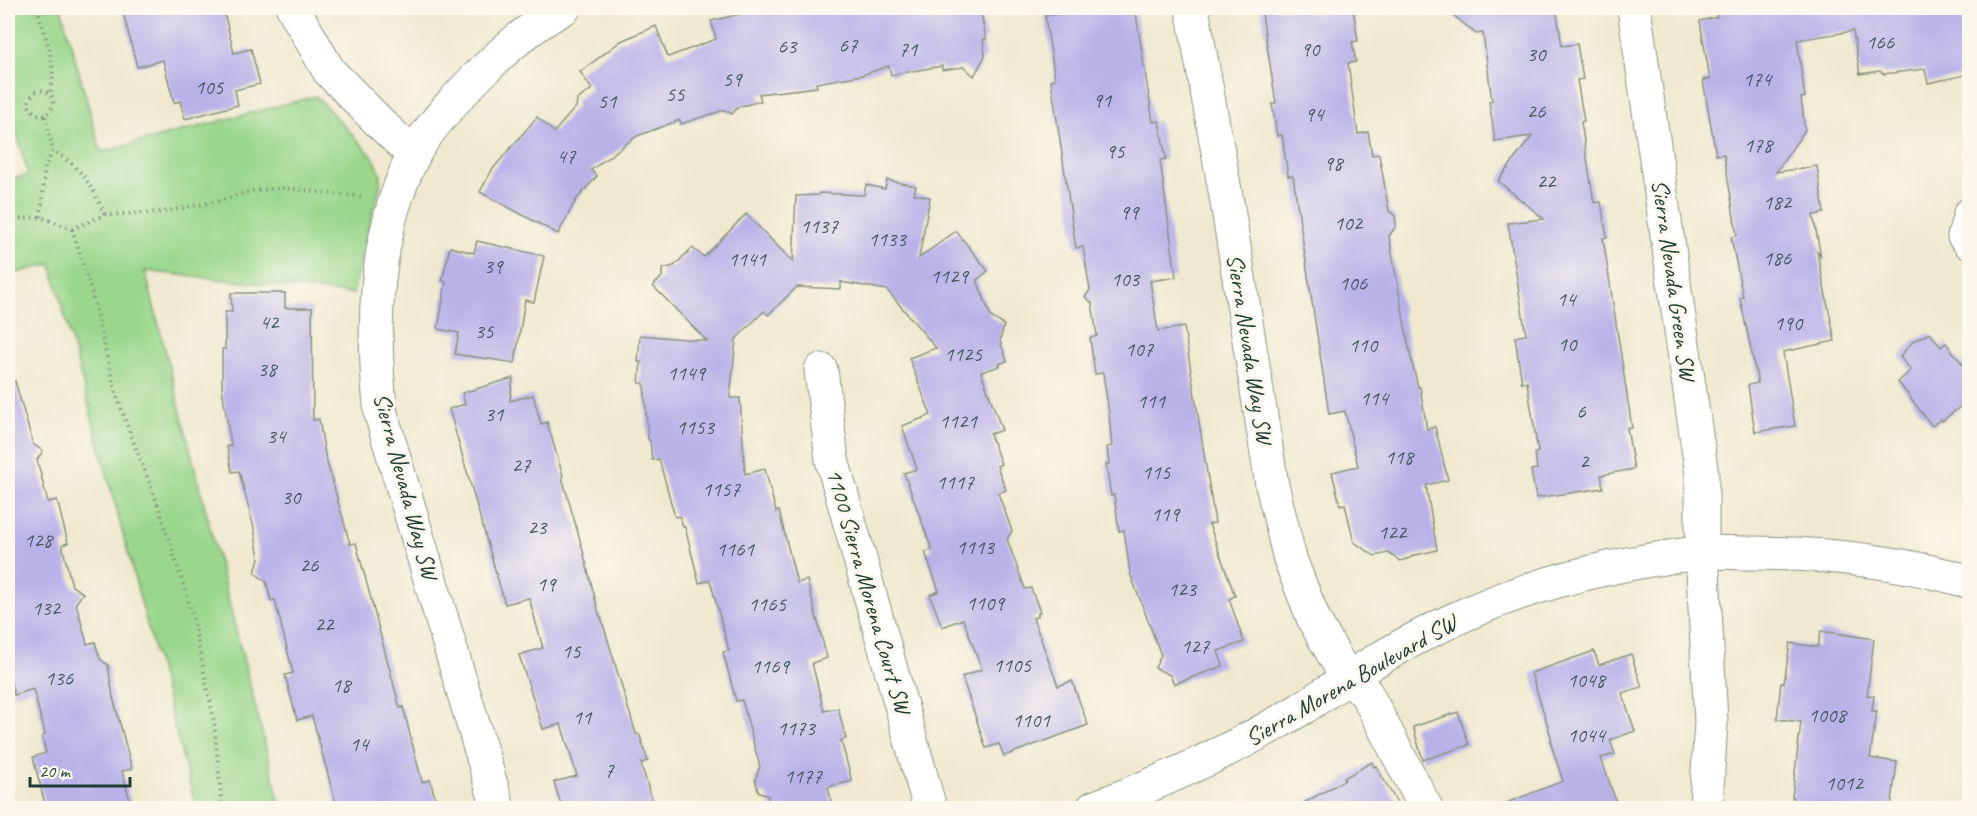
<svg xmlns="http://www.w3.org/2000/svg" width="1977" height="816" viewBox="0 0 1977 816" font-family="Caveat,sans-serif">
<style>
.green{fill:#9ad78c;stroke:#5c8a60;stroke-width:1.5}
.building{fill:#b9b2e9}
.lines{fill:none;stroke-linecap:round;stroke-linejoin:round}
.minor-casing{stroke:#889382;stroke-width:35}
.path{stroke:#889382;stroke-width:4;stroke-dasharray:1.5 4.5;stroke-linecap:butt}
.minor{stroke:#fff;stroke-width:33}
.labels{text-anchor:middle;stroke-width:6;stroke-linejoin:round;paint-order:stroke}
.number-label{font-size:21px;fill:#465a61}
.street-label{font-size:24px;fill:#1f3d34;stroke:#fbf7ec}
</style>
<rect width="100%" height="100%" fill="#fbf7ec"/>
<filter id="ink" filterUnits="userSpaceOnUse"><feTurbulence type="fractalNoise" baseFrequency=".0167" numOctaves="2"/><feDisplacementMap in="SourceGraphic" scale="12" xChannelSelector="R" yChannelSelector="G"/><feConvolveMatrix kernelMatrix="1 2 1 2 8 2 1 2 1" color-interpolation-filters="sRGB"/></filter>
<filter id="wash" filterUnits="userSpaceOnUse"><feTurbulence type="fractalNoise" baseFrequency=".008" numOctaves="4" result="noise"/><feDisplacementMap in="SourceGraphic" scale="24" xChannelSelector="R" yChannelSelector="G"/><feGaussianBlur stdDeviation="1.35" result="paint"/><feColorMatrix in="noise" values="0 0 0 0 0 0 0 0 0 0 0 0 0 0 0 0 0 1.4 0 .05"/><feComposite in="paint" operator="in"/></filter>
<g filter="url(#wash)">
<rect width="100%" height="100%" fill="#f0e9cf"/>
<polygon class="green" points="8,8 61,8 101,152 316,96 373,157 381,174 380,188 368,228 353,294 145,271 281,808 196,808 51,264 8,275 8,180 28,175 8,97"/>
<g id="blocks">
<g class="building">
<polygon points="122,8 223,8 234,53 251,49 260,84 235,90 238,105 185,119 180,101 174,103 163,60 137,67"/>
<polygon points="765,8 980,8 986,39 983,40 985,56 974,76 964,67 942,70 942,66 891,75 889,66 862,75 816,83 817,87 759,94 761,101 738,107 732,114 724,110 681,124 680,120 637,136 591,170 597,176 576,200 558,234 480,192 492,170 537,117 554,132 576,107 577,100 592,89 580,72 621,41 656,26 668,57 716,39 711,21"/>
<polygon points="1100,8 1135,8 1153,122 1159,121 1166,159 1160,160 1176,277 1150,281 1158,331 1184,327 1215,523 1209,524 1235,596 1229,599 1244,642 1218,651 1223,666 1174,684 1170,675 1155,668 1161,655 1130,573 1124,530 1119,531 1114,495 1111,496 1106,464 1109,464 1107,447 1112,446 1109,413 1103,373 1095,374 1090,338 1097,336 1092,303 1085,297 1090,290 1083,247 1076,248 1051,80 1055,79 1045,16"/>
<polygon points="1261,8 1353,8 1358,41 1352,42 1356,62 1348,63 1358,134 1368,132 1372,155 1379,154 1389,211 1395,216 1396,226 1389,236 1410,354 1418,387 1420,387 1427,429 1435,427 1448,480 1426,485 1437,550 1412,556 1410,558 1400,561 1388,553 1375,556 1354,542 1345,504 1340,505 1332,472 1358,466 1345,411 1329,414 1293,176 1288,176 1282,135 1277,136 1272,104 1276,103"/>
<polygon points="1445,8 1556,8 1562,46 1577,44 1583,79 1577,80 1584,121 1581,122 1594,203 1601,202 1607,237 1603,238 1632,428 1627,428 1634,469 1601,475 1603,488 1536,498 1531,470 1537,469 1535,453 1538,452 1527,382 1522,383 1515,337 1526,335 1508,223 1544,219 1498,181 1532,136 1495,141 1489,101 1492,101 1483,33 1476,34"/>
<polygon points="1715,8 1970,8 1970,74 1928,83 1925,69 1884,74 1880,71 1860,74 1853,31 1797,40 1805,97 1801,98 1805,130 1776,172 1817,166 1824,213 1813,215 1821,257 1817,251 1835,341 1783,352 1795,426 1755,432 1748,385 1758,383 1740,298 1743,297 1731,237 1737,236 1724,154 1716,155 1703,80 1710,79 1700,21 1717,17"/>
<polygon points="887,180 916,186 914,194 930,197 919,258 956,231 988,271 977,280 991,317 1004,325 1000,341 1007,361 999,364 1000,366 981,372 1002,430 990,434 1001,464 997,466 1006,490 998,493 1012,531 1007,539 1025,589 1031,588 1040,612 1038,613 1038,616 1033,618 1058,686 1072,681 1088,725 1004,756 999,744 986,748 962,677 982,669 963,619 942,627 930,595 939,591 925,552 932,550 904,473 917,469 902,426 931,415 909,358 936,348 887,290 841,282 841,289 797,287 768,315 764,311 736,339 730,398 740,398 745,474 765,469 776,512 779,511 797,583 807,580 827,658 812,663 824,711 838,708 846,739 841,740 852,781 828,787 832,804 813,808 771,808 768,796 758,791 755,779 760,767 742,700 736,701 723,652 729,651 710,580 699,583 685,527 683,527 680,516 675,517 659,459 652,460 650,440 648,440 644,383 639,383 641,362 638,362 640,335 707,341 653,286 662,277 662,269 674,266 692,248 704,257 746,214 793,262 796,196 819,195 819,193 864,195 866,185 885,189"/>
<polygon points="477,241 544,256 534,302 525,300 515,363 455,354 459,333 438,329 446,282 442,281 450,247 474,253"/>
<polygon points="231,293 285,293 285,308 312,308 313,420 319,419 325,455 350,544 356,543 400,708 403,707 422,782 430,780 438,808 337,808 312,716 297,720 285,675 293,673 275,600 271,601 266,581 255,573 259,558 254,528 239,471 232,472 227,446 231,446 222,388 222,349 225,349 225,312 232,312"/>
<polygon points="1930,333 1941,347 1946,343 1970,374 1970,399 1942,421 1941,419 1932,426 1898,382 1911,370 1900,357 1913,341"/>
<polygon points="513,378 510,401 533,395 541,424 547,422 563,476 562,477 583,551 599,614 601,617 636,734 638,734 640,736 648,761 641,763 654,808 562,808 554,782 577,776 561,724 543,729 519,655 543,648 529,598 505,604 449,409 465,404 462,393"/>
<polygon points="15,381 33,444 43,451 37,460 48,502 57,500 68,543 62,545 72,586 83,593 76,603 87,644 95,642 100,659 108,665 113,697 132,769 122,771 132,808 46,808 33,757 46,753 42,737 45,734 33,689 14,695 8,671 8,615 15,613 8,585 8,382"/>
<polygon points="1821,631 1874,639 1867,695 1874,696 1872,711 1877,711 1870,758 1897,762 1891,808 1792,808 1794,797 1792,797 1801,722 1777,719 1781,683 1784,683 1790,643 1818,647"/>
<polygon points="1594,651 1599,665 1631,654 1642,687 1622,693 1635,731 1610,740 1615,754 1601,758 1618,808 1502,808 1501,805 1563,781 1550,741 1552,741 1548,726 1531,673"/>
<polygon points="1458,712 1469,745 1423,760 1413,727"/>
<polygon points="1372,762 1374,767 1376,766 1400,808 1295,808 1345,780 1344,778"/>
</g>
</g>
</g>
<g filter="url(#ink)">
<use href="#blocks" fill-opacity="0" stroke="#889382" stroke-width="1.5"/>
<g class="lines">
<defs>
<g id="minor">
<polyline points="293,8 329,71 382,125 414,155"/>
<polyline points="1192,8 1226,196 1272,485 1290,559 1314,620 1347,678 1366,693 1426,808"/>
<polyline points="1634,8 1702,475 1702,552 1711,722 1706,804"/>
<polyline points="1970,214 1964,236 1970,243"/>
<polyline points="821,370 832,460 930,808"/>
<path d="M498 808 381 414C371 327 374 237 413 156 428 127 459 95 482 72 506 48 534 24 564 8"/>
<path d="M1093 808C1165 781 1235 749 1301 709 1317 699 1332 688 1348 678 1382 656 1418 636 1455 619 1532 583 1615 563 1699 553 1715 551 1731 553 1746 553 1822 553 1897 560 1970 582"/>
</g>
</defs>
<use href="#minor" class="minor-casing"/>
<g class="path">
<path d="M37 8C45 36 58 65 50 94"/>
<path d="M45 115C36 115 33 112 28 105 34 75 69 98 45 115L53 151"/>
<path d="M41 217 45 166 53 151C82 167 91 185 105 215"/>
<polyline points="8,220 41,217 72,229 105,215 162,212 219,201 252,191 283,188 362,197"/>
<polyline points="72,229 90,286 115,390 127,425 158,505 191,609 214,720 222,808"/>
</g>
<use href="#minor" class="minor"/>
</g>
</g>
<g class="labels">
<g class="number-label">
<text x="1880" y="49">166</text>
<text x="848" y="52">67</text>
<text x="787" y="53">63</text>
<text x="908" y="56">71</text>
<text x="1310" y="56">90</text>
<text x="1536" y="61">30</text>
<text x="732" y="86">59</text>
<text x="1757" y="86">174</text>
<text x="209" y="94">105</text>
<text x="675" y="101">55</text>
<text x="1102" y="107">91</text>
<text x="607" y="108">51</text>
<text x="1536" y="118">26</text>
<text x="1314" y="121">94</text>
<text x="1758" y="152">178</text>
<text x="1115" y="158">95</text>
<text x="566" y="163">47</text>
<text x="1333" y="170">98</text>
<text x="1546" y="188">22</text>
<text x="1777" y="209">182</text>
<text x="1129" y="219">99</text>
<text x="1348" y="230">102</text>
<text x="819" y="233">1137</text>
<text x="887" y="246">1133</text>
<text x="1777" y="265">186</text>
<text x="747" y="266">1141</text>
<text x="493" y="273">39</text>
<text x="949" y="283">1129</text>
<text x="1125" y="286">103</text>
<text x="1353" y="290">106</text>
<text x="1566" y="306">14</text>
<text x="269" y="329">42</text>
<text x="1788" y="330">190</text>
<text x="484" y="338">35</text>
<text x="1567" y="351">10</text>
<text x="1363" y="352">110</text>
<text x="1139" y="356">107</text>
<text x="963" y="361">1125</text>
<text x="267" y="376">38</text>
<text x="686" y="380">1149</text>
<text x="1374" y="405">114</text>
<text x="1151" y="408">111</text>
<text x="1581" y="418">6</text>
<text x="494" y="421">31</text>
<text x="958" y="428">1121</text>
<text x="695" y="434">1153</text>
<text x="276" y="443">34</text>
<text x="1399" y="464">118</text>
<text x="1584" y="468">2</text>
<text x="521" y="472">27</text>
<text x="1156" y="479">115</text>
<text x="955" y="489">1117</text>
<text x="721" y="496">1157</text>
<text x="291" y="504">30</text>
<text x="1165" y="521">119</text>
<text x="537" y="534">23</text>
<text x="1392" y="539">122</text>
<text x="38" y="547">128</text>
<text x="975" y="554">1113</text>
<text x="735" y="556">1161</text>
<text x="309" y="572">26</text>
<text x="546" y="591">19</text>
<text x="1182" y="596">123</text>
<text x="985" y="610">1109</text>
<text x="767" y="611">1165</text>
<text x="46" y="615">132</text>
<text x="324" y="631">22</text>
<text x="1195" y="653">127</text>
<text x="571" y="658">15</text>
<text x="1012" y="672">1105</text>
<text x="770" y="673">1169</text>
<text x="59" y="685">136</text>
<text x="1586" y="687">1048</text>
<text x="341" y="692">18</text>
<text x="1827" y="722">1008</text>
<text x="582" y="724">11</text>
<text x="1031" y="727">1101</text>
<text x="796" y="735">1173</text>
<text x="1586" y="742">1044</text>
<text x="359" y="751">14</text>
<text x="609" y="777">7</text>
<text x="803" y="783">1177</text>
<text x="1844" y="790">1012</text>
</g>
<g class="street-label">
<text transform="translate(1674 280) rotate(82)" y="8">Sierra Nevada Green SW</text>
<text transform="translate(1250 349) rotate(81)" y="8">Sierra Nevada Way SW</text>
<text transform="translate(406 486) rotate(75)" y="8">Sierra Nevada Way SW</text>
<text transform="translate(869 591) rotate(74)" y="8">1100 Sierra Morena Court SW</text>
<text transform="translate(1351 680) rotate(-30)" y="8">Sierra Morena Boulevard SW</text>
</g>
</g>
<rect width="1977" height="816" fill="none" stroke="#fbf7ec" stroke-width="30"/>
<path d="M30 777v9h100v-9" fill="none" stroke="#1f3d34" stroke-width="3"/>
<text x="39" y="777" font-size="18" fill="#1f3d34" stroke="#fbf7ec" stroke-width="4.5" paint-order="stroke">20 m</text>
</svg>
